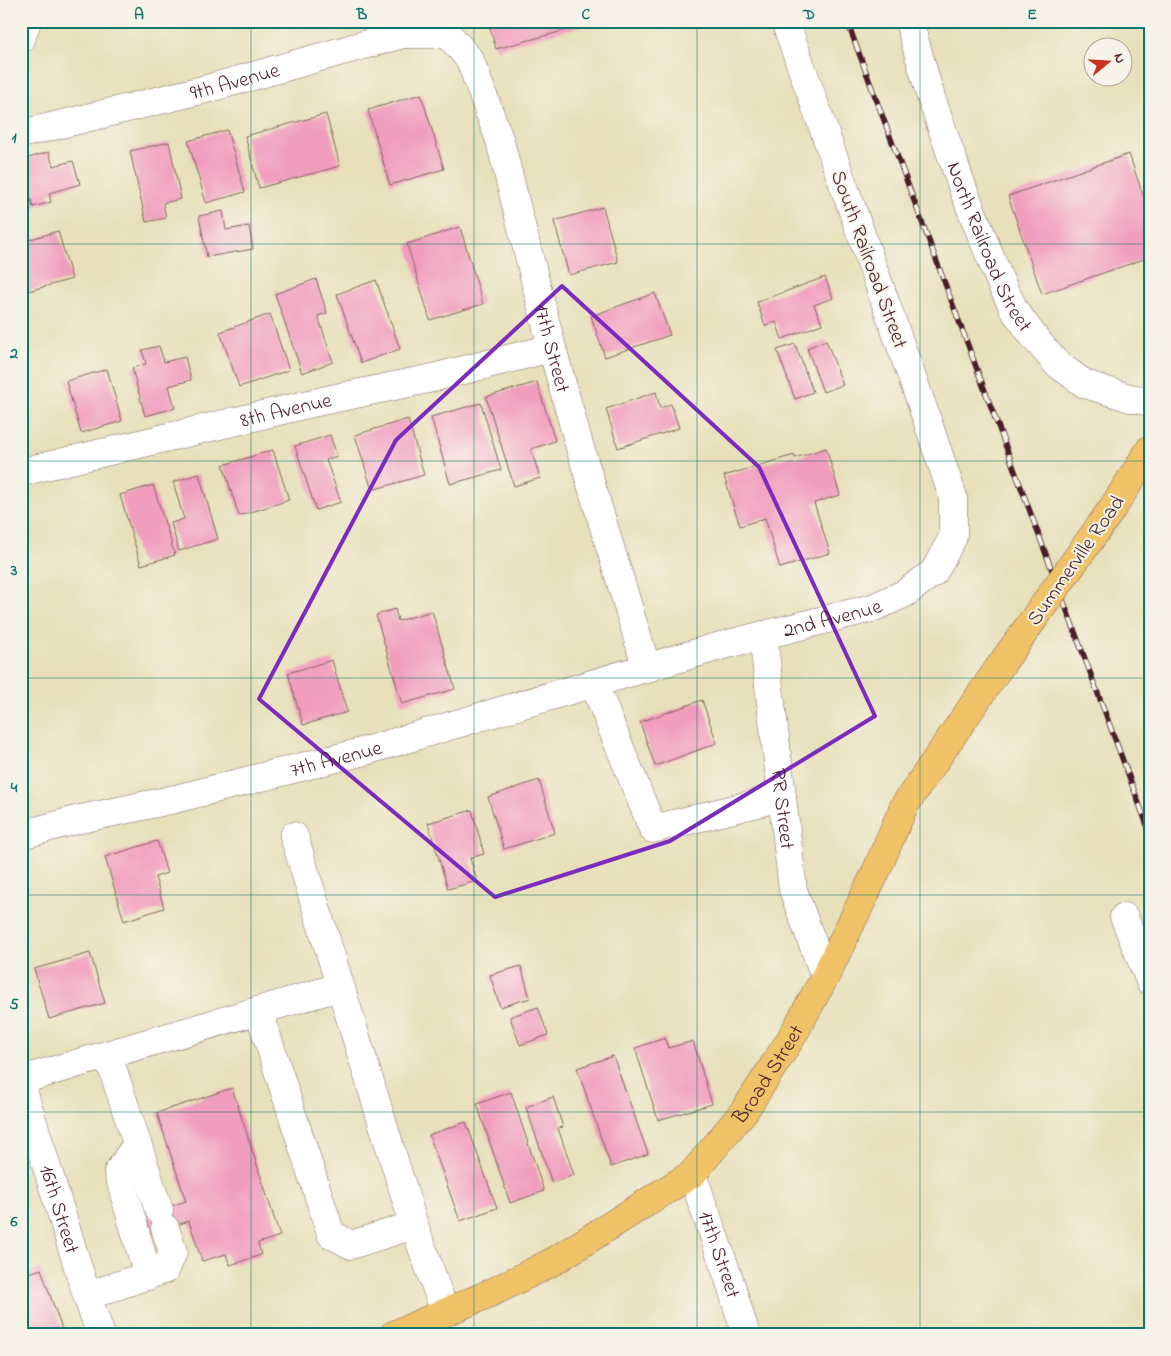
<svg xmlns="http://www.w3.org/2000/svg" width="1171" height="1356" viewBox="0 0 1171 1356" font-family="'Indie Flower',sans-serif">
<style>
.building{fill:#f19dbe}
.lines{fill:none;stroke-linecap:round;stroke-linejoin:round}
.minor-casing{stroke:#81635d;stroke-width:29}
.major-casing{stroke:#81635d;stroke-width:29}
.minor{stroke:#fff;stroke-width:28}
.major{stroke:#f1c369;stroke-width:28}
.rail-casing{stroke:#4a1f2b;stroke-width:5.5}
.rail{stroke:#f7f3e8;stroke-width:4;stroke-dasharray:11;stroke-linecap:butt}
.major-bridge-casing{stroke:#81635d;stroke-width:29;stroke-linecap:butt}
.major-bridge{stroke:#f1c369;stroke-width:28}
.marked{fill:none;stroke:#7b2cbf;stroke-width:4;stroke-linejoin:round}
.grid{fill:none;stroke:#0f766e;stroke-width:1;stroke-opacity:0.55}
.labels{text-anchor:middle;stroke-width:4;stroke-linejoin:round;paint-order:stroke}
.street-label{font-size:21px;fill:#4a1f2b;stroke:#f7f3e8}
.neatline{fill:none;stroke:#0f766e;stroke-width:2}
.grid-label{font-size:16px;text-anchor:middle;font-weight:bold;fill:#0f766e}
</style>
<rect width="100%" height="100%" fill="#f7f3e8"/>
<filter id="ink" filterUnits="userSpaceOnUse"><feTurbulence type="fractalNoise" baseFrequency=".02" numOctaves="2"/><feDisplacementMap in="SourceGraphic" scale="10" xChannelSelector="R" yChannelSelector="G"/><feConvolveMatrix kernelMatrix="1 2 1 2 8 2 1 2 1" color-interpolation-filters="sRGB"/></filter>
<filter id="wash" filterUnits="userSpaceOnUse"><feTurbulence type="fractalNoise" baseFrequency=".0096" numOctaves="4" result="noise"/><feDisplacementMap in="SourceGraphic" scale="20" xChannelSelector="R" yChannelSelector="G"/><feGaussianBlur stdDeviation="1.12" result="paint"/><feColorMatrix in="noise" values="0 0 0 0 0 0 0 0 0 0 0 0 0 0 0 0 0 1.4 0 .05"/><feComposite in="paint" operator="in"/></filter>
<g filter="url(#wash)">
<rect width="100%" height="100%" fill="#e7e0ba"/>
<g id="blocks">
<g class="building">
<polygon points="488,21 595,21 596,22 496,49"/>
<polygon points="421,94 444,169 390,185 368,110"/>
<polygon points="326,114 340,166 259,188 245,136"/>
<polygon points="227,130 245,192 206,203 188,141"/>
<polygon points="169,142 181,199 163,203 166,218 146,222 130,151"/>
<polygon points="49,152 53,166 73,161 80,184 49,193 51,202 33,207 21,166 21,160"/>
<polygon points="1129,154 1150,216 1150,257 1042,294 1008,196"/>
<polygon points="603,207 618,262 569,275 554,221"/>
<polygon points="223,211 226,230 249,226 253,249 207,257 199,216"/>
<polygon points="460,227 483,304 430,320 407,244"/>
<polygon points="58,231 72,279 21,293 21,242"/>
<polygon points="825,277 833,298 814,305 822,324 782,339 776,322 765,326 757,302"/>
<polygon points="316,279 327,313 318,316 333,362 302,373 275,294"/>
<polygon points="376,280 400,349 361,363 337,294"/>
<polygon points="655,293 670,335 605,357 591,316"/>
<polygon points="270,314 289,370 239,387 220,332"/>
<polygon points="826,340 843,385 823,392 807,348"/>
<polygon points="795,344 813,392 795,399 777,350"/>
<polygon points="159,346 164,362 185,357 191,380 169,386 175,408 145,416 132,368 146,364 142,350"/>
<polygon points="107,369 122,421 81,433 66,381"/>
<polygon points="537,382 555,441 531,449 540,478 514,486 486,397"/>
<polygon points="656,392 660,408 671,404 679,428 618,448 606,409"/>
<polygon points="481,403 501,470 450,484 431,417"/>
<polygon points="408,419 424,475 372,490 355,435"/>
<polygon points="330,435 337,456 326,460 341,502 316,510 295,446"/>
<polygon points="826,448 840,495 814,503 830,553 780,568 765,518 740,526 724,476 794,455 795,458"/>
<polygon points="273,450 289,500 239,516 223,465"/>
<polygon points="199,474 218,539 179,551 171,523 184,519 173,482"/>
<polygon points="153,485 175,555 141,565 120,495"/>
<polygon points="395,609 398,621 432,611 455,689 402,704 376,615"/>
<polygon points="332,660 347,712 303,725 288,673"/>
<polygon points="702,700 717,743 655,766 640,722"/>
<polygon points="539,780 555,833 504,849 488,797"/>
<polygon points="472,810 484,854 470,858 477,881 448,889 428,823"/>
<polygon points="157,841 167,873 155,877 164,908 124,921 105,857"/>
<polygon points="90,953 105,1003 49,1019 34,969"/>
<polygon points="521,966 530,998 500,1007 490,975"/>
<polygon points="538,1007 548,1035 520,1045 510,1017"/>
<polygon points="665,1038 668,1048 693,1041 712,1104 658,1120 635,1048"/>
<polygon points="613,1056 648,1154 611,1167 577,1068"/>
<polygon points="232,1088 280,1236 258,1243 261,1255 230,1265 226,1254 202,1261 189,1221 145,1235 139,1217 186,1201 157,1113"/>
<polygon points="511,1092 544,1191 510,1203 477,1104"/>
<polygon points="553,1097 563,1127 558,1128 574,1175 552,1183 526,1107"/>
<polygon points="466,1122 497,1208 460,1221 429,1135"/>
<polygon points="41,1269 64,1335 21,1335 21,1276"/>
</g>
</g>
</g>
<g filter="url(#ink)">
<use href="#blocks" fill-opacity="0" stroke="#81635d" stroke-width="1"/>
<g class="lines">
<defs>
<g id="minor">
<path id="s1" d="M909 21 930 94 963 189 1000 281 1015 311 1034 337 1056 363 1085 384 1130 398 1150 402"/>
<polyline points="21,39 27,21"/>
<path id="s2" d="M21 134 210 88 403 34H448L470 60 500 141 552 348 578 441 647 669"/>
<path id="s3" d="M21 472 317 402 428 379 552 348"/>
<path id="s4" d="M763 635 793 890 825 977"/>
<polyline points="594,684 653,829 782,797"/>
<path id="s5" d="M21 835 76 820 175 799 365 751 720 646 872 608 904 594 934 572 953 537V497L923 408 785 21"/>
<polyline points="294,836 414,1225 445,1312"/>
<polyline points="1124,917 1150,981"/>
<polyline points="259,1012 331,1234 351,1245 414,1225"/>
<polyline points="108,1055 159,1210"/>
<polyline points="21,1080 339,987"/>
<path id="s6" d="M21 1084 87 1296 101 1335"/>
<polyline points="137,1144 118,1172 148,1276"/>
<path id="s7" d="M692 1174 729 1279 746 1335"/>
<polyline points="87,1296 166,1269 173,1252 165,1228"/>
</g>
<g id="major">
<polyline points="1112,509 1150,449"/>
<path id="s8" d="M393 1335 495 1291 554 1261 692 1174 745 1110 790 1040 825 977 875 874 904 806 998 669"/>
</g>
</defs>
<use href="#minor" class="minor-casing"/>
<use href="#major" class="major-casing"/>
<use href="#minor" class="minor"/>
<use href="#major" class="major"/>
<defs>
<polyline id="rail" points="847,21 1150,833"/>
</defs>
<use href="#rail" class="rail-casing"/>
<use href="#rail" class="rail"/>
<defs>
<polyline id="major-bridge" points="998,669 1112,509"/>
</defs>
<use href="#major-bridge" class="major-bridge-casing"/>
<use href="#major-bridge" class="major-bridge"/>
</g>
</g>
<path class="marked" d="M562 286 759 467 875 716 670 841 495 897 259 699 396 440Z"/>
<path class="grid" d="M251 21V1335M474 21V1335M697 21V1335M920 21V1335M21 244H1150M21 461H1150M21 678H1150M21 895H1150M21 1112H1150"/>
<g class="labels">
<g class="street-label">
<text dy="7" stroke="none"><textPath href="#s2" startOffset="220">9th Avenue</textPath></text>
<text dy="7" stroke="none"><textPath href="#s1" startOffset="240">North Railroad Street</textPath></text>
<text transform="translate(870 259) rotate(70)" y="7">South Railroad Street</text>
<text dy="7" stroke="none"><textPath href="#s2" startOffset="774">17th Street</textPath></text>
<text dy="7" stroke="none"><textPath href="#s3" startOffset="272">8th Avenue</textPath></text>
<text transform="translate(1075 560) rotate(-55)" y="7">Summerville Road</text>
<text dy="7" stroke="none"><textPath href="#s5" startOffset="840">2nd Avenue</textPath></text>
<text dy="7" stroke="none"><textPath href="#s5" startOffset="324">7th Avenue</textPath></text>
<text dy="7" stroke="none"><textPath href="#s4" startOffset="175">RR Street</textPath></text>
<text dy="7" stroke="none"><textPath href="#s8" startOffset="466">Broad Street</textPath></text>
<text dy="7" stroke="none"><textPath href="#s6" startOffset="131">16th Street</textPath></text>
<text dy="7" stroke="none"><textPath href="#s7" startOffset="85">17th Street</textPath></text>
</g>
</g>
<rect width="1171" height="1356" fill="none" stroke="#f7f3e8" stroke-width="55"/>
<g transform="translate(1108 62) rotate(72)"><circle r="24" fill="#f7f3e8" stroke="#b29e9c"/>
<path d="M0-4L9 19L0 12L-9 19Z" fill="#c8321e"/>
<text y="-8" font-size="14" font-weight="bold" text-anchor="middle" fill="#4a1f2b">N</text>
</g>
<rect x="28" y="28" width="1116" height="1300" class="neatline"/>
<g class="grid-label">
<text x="139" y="19">A</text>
<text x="362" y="19">B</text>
<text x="586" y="19">C</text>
<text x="809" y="19">D</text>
<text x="1032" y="19">E</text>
<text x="14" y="142">1</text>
<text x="14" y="358">2</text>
<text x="14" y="575">3</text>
<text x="14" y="792">4</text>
<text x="14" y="1009">5</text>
<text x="14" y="1226">6</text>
</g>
</svg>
